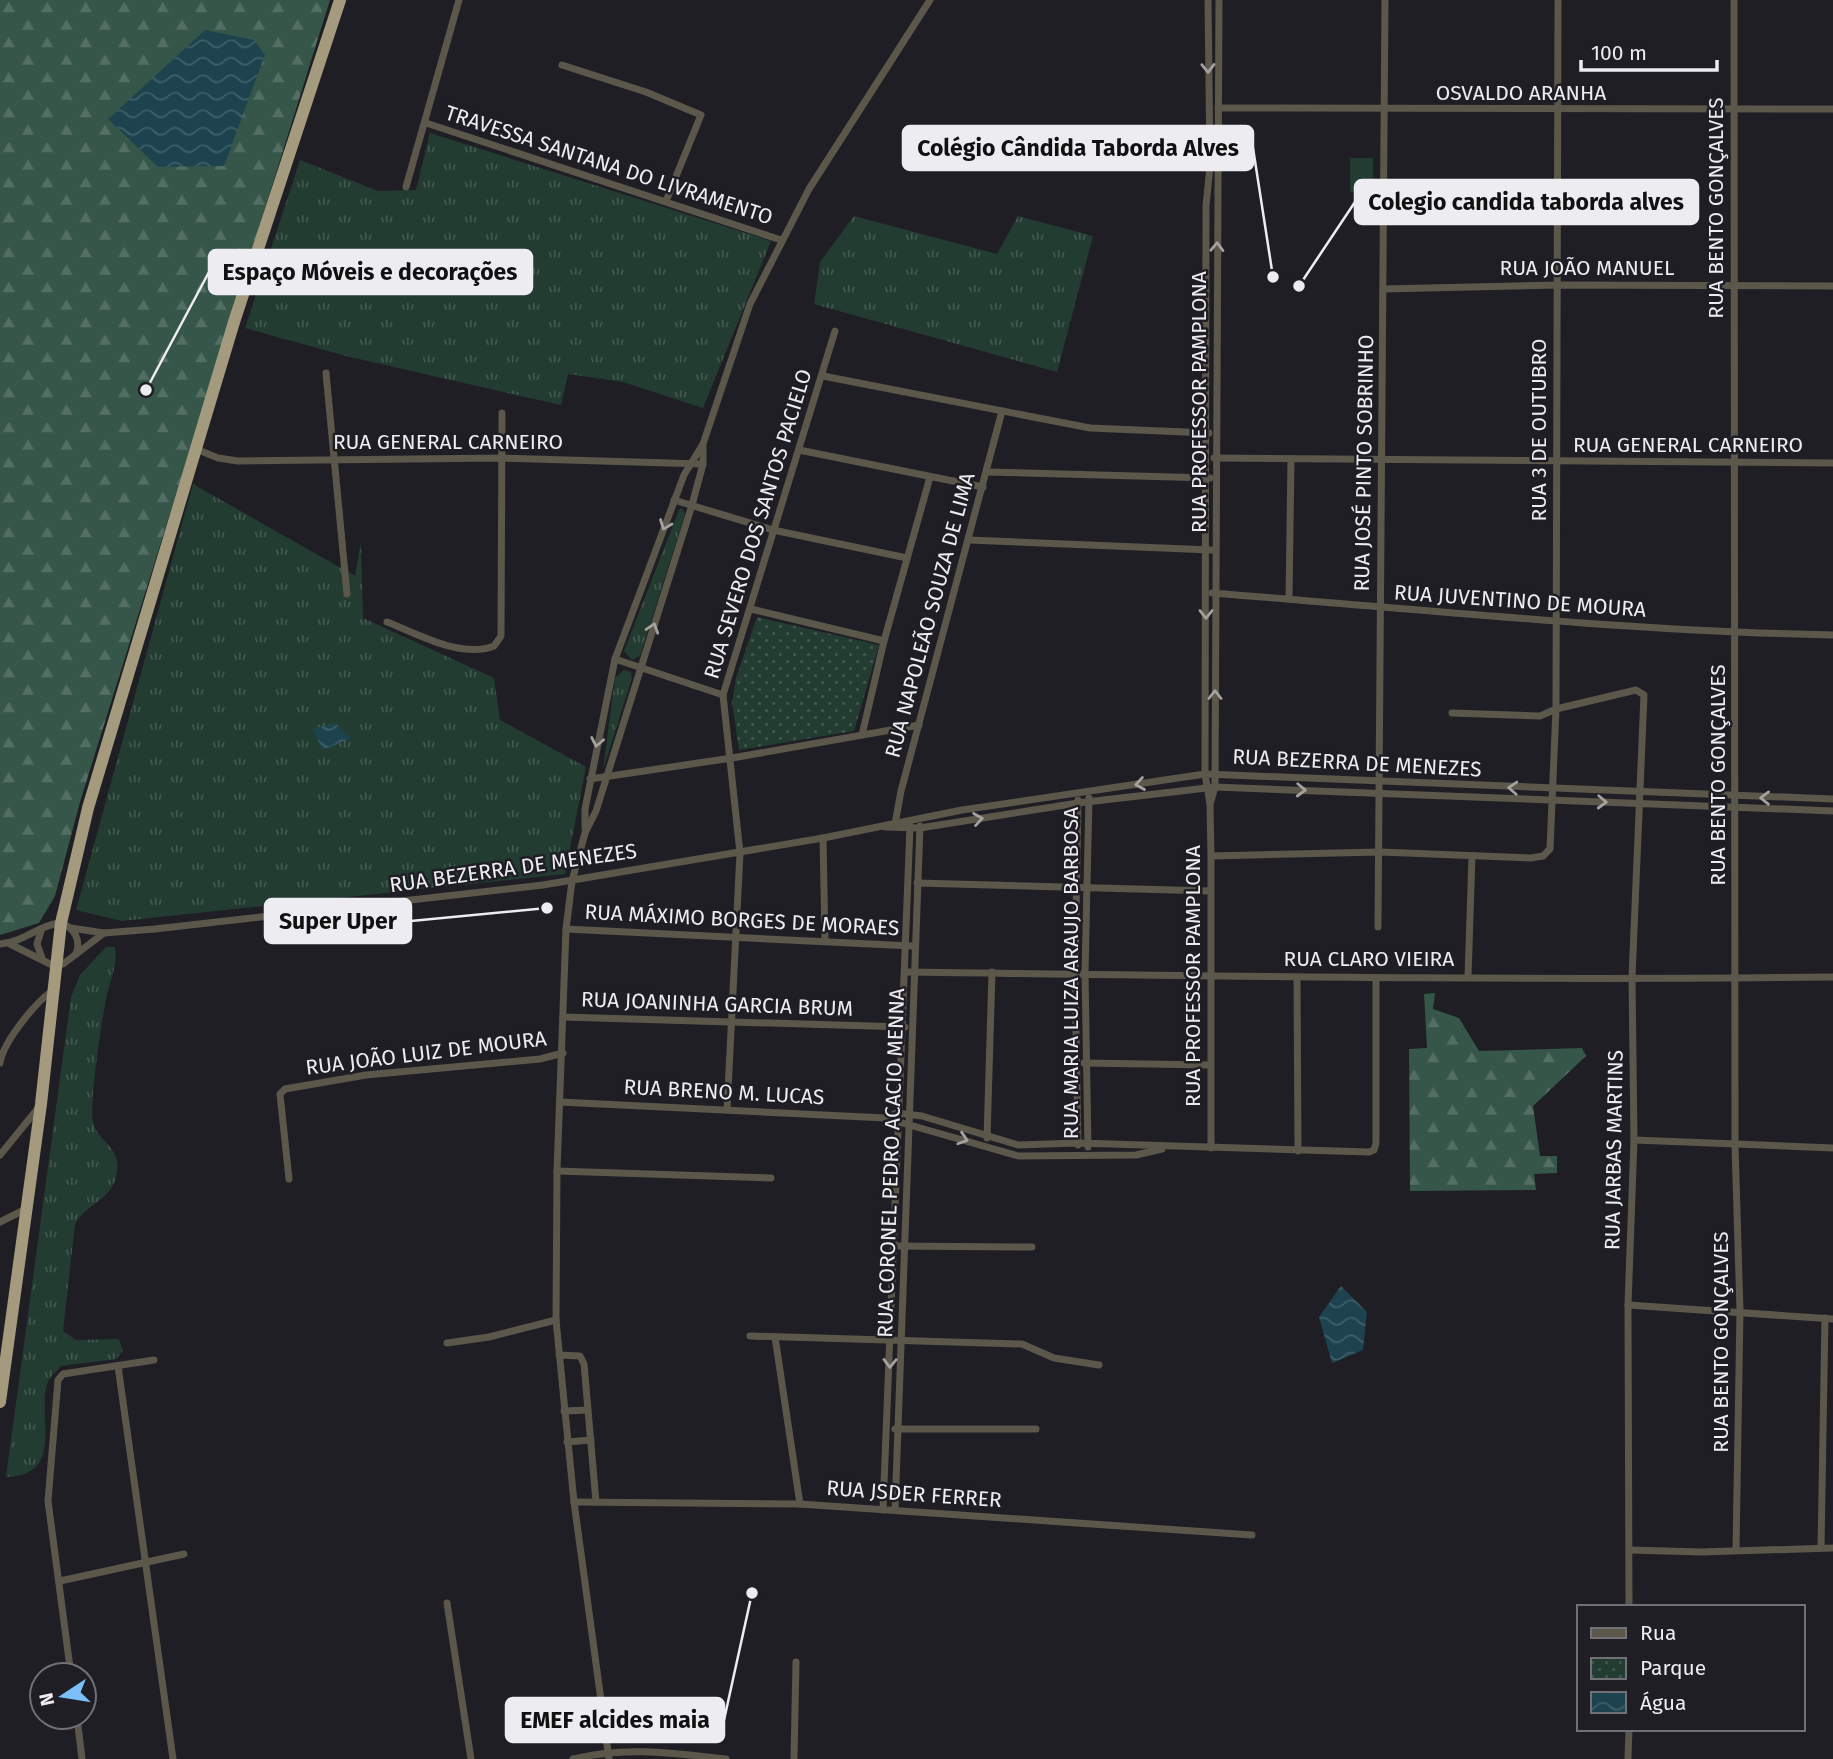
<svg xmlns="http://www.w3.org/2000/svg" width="1833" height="1759" viewBox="0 0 1833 1759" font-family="'Fira Sans',sans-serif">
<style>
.grass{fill:url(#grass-tufts)}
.forest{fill:url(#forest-firs)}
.park{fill:url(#park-dots)}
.garden{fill:#223c31}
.water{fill:url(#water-waves)}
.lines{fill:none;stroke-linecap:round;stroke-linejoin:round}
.minor{stroke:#5b574a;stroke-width:7}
.trunk{stroke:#a49b7e;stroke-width:12}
.oneway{stroke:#a4a29e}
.labels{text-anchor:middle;stroke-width:5;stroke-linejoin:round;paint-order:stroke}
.street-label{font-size:21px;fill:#edecf1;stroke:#1f1e24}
.leader{fill:none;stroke:#edecf1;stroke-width:2.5}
.callout-dot{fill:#edecf1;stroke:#1f1e24;stroke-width:2.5}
.callout{fill:#edecf1;stroke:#edecf1;stroke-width:2.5}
.callout-label{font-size:23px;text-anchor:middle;font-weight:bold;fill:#111}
</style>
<defs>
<pattern id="grass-tufts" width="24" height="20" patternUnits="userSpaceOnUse" patternTransform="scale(1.75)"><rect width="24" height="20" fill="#223c31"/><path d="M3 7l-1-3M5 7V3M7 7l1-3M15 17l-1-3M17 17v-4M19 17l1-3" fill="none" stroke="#42584f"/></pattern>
<pattern id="forest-firs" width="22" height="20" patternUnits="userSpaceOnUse" patternTransform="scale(1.75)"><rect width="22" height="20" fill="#355648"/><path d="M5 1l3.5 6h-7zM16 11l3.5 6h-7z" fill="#536e63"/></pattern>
<pattern id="park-dots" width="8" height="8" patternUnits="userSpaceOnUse" patternTransform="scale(1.75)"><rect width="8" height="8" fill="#223c31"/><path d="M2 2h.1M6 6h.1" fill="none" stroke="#42584f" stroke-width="1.8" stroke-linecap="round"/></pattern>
<pattern id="water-waves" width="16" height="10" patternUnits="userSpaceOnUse" patternTransform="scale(1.75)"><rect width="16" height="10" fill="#1d444e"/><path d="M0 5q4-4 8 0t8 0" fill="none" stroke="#3e5f68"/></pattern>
</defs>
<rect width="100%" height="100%" fill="#1f1e24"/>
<g class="grass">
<polygon points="430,133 771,241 703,408 623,382 568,374 561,405 346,356 245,328 300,160 378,191 416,190"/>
<polygon points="854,216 997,254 1018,216 1093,236 1057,372 814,304 820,262"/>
<polygon points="193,484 355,576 361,541 363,618 494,678 500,720 586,767 565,874 122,921 76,910"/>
<polygon points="682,508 685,514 640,656 632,660 624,651 679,510"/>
<polygon points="624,670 631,672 632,678 603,770 615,678"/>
<path d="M106 947H115C118 966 110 980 106 999 102 1019 89 1104 93 1121 96 1142 121 1145 117 1172 113 1201 87 1202 75 1224L63 1331 76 1340 119 1339 123 1351 116 1359 61 1366C58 1370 53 1374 50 1378 32 1409 70 1475 6 1477L71 997 80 975Z"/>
</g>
<g class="forest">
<polygon points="0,0 330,0 80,802 55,896 39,923 0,935"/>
<polygon points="1435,993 1433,1009 1459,1018 1479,1051 1582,1048 1586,1056 1533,1106 1540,1156 1557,1156 1557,1173 1534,1174 1536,1190 1410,1191 1409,1049 1427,1048 1424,994"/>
</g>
<polygon class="park" points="757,617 879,645 854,731 739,750 732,702 736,678"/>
<rect class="garden" x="1350" y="158" width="23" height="34"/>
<g class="water">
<polygon points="205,30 254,40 265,55 224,166 158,167 108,119"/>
<polygon points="335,723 351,738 323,750 312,729"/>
<polygon points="1341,1286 1367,1312 1363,1350 1332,1363 1319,1317"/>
</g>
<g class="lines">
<g class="minor">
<polyline points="1208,0 1210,166 1206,206 1205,774 1210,804 1211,856 1211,1148"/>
<polyline points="1734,0 1735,1145 1740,1311 1736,1550"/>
<polyline points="562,65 646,92 701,115 666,201"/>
<polyline points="1218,108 1833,109"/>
<polyline points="426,123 781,240"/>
<polyline points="406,187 459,0"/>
<polyline points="1383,289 1557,285 1833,286"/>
<polyline points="326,373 347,594"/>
<polyline points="823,376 1090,428 1209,433"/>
<polyline points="196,449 218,458 238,461 503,458 703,464"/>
<polyline points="799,450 983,487"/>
<polyline points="1214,458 1833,463"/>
<polyline points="987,472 1210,478"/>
<polyline points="674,500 773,530 907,558"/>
<polyline points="969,540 1211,550"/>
<path d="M1212 593C1419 609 1625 631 1833 635"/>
<polyline points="1289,599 1291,459"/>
<polyline points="751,609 884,641"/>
<path d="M387 622C418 634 461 659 494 646L501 636 502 413"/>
<polyline points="615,659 723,695"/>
<polyline points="1452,713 1540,716 1556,709 1636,690 1644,695 1632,977 1634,1140 1628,1305 1629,1607"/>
<polyline points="862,735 884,641 930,477"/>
<polyline points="590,779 732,758 919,725"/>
<polyline points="1210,804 1215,787 1219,0"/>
<polyline points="895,824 901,791 1002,411"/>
<polyline points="885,827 920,828 1078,803 1215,787 1833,811"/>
<polyline points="585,828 585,809 615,659 684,475 703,444 750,304 809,189 930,0"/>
<polyline points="823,838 825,941"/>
<polyline points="1211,856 1380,852 1531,858 1543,856 1550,849 1556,709 1558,0"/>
<polyline points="917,883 1210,891"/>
<polyline points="1378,927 1385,0"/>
<polyline points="71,928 104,933 155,929 543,885 823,838 962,810 1205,774 1833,799"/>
<polyline points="566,929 912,946"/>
<polyline points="41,931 37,944 42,958"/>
<path d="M0 944C22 943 40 924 61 923 75 928 81 940 76 954"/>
<polyline points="10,944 50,964 63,964 104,933"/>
<path d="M905 972C1215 976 1524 981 1833 977"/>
<polyline points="1468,977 1472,856"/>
<polyline points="1297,978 1298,1151"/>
<polyline points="563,1017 905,1027"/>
<path d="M0 1063C3 1042 35 1003 52 991"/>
<polyline points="1084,1063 1210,1065"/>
<polyline points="560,1102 885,1118 1018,1156 1136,1155 1162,1149"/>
<polyline points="727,1110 740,853 723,695 835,331"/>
<polyline points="885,1118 897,1113 922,1116 1018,1145 1078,1143 1369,1152 1374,1150 1376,1143 1376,979"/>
<polyline points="987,1138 992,972"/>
<polyline points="1634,1140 1833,1148"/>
<polyline points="1078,1145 1075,973 1078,800"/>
<polyline points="1088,1147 1085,973 1089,798"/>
<polyline points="0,1155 39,1107"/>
<polyline points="557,1171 771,1178"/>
<polyline points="289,1179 280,1094 285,1089 366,1075 540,1059 563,1053"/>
<polyline points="0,1222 26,1209"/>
<polyline points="893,1246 1032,1247"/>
<polyline points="1628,1305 1833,1319"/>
<polyline points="750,1336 1022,1344 1054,1358 1099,1365"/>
<polyline points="775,1337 800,1504"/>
<polyline points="447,1343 489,1337 556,1320"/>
<polyline points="559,1355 580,1356 584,1364 596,1502"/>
<polyline points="118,1366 173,1759"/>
<polyline points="564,1411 588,1410"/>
<polyline points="895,1429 1036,1429"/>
<polyline points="567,1442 591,1440"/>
<polyline points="574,1502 800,1504 1252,1535"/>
<polyline points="883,1510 910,826"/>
<polyline points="895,1510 920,826"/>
<polyline points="1821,1548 1825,1318"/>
<polyline points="1630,1550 1701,1552 1833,1548"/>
<polyline points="60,1581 184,1554"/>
<polyline points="447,1603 471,1759"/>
<polyline points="71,1675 48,1501 58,1380 63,1374 154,1360"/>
<polyline points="77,1717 82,1759"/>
<path d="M573 1759C626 1746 673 1753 726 1759"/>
<polyline points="609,1759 574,1502 556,1320 557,1171 566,929 572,881 585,833 596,811 692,505 703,464 703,444"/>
<polyline points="794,1759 796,1662"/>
<polyline points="1628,1759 1629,1729"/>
</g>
<polyline class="trunk" points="0,1402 41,1104 61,923 88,808 234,322 340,0"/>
</g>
<defs><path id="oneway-chevron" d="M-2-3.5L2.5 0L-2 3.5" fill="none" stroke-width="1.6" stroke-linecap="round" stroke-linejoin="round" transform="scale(1.75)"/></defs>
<g class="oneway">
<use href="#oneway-chevron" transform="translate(1208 68) rotate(89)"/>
<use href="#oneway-chevron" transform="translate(1217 247) rotate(-88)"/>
<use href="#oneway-chevron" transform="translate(665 525) rotate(111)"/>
<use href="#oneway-chevron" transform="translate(1206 614) rotate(90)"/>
<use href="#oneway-chevron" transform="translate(653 628) rotate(-72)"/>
<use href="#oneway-chevron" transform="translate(1215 695) rotate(-90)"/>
<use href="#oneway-chevron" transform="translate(597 742) rotate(101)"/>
<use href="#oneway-chevron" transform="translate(1140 784) rotate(171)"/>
<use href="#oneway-chevron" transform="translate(1513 788) rotate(-177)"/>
<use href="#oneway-chevron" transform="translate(1301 790) rotate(2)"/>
<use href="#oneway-chevron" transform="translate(1765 798) rotate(-179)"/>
<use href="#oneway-chevron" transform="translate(1602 802) rotate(2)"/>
<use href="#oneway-chevron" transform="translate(978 819) rotate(-9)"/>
<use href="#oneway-chevron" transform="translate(963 1139) rotate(18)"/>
<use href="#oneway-chevron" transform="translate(890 1363) rotate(91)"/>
</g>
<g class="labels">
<g class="street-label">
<text x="1521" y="100">OSVALDO ARANHA</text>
<text transform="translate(609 165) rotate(18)" y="7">TRAVESSA SANTANA DO LIVRAMENTO</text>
<text transform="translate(1716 208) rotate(-90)" y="7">RUA BENTO GONÇALVES</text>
<text x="1587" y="275">RUA JOÃO MANUEL</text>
<text transform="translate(1199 402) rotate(-90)" y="7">RUA PROFESSOR PAMPLONA</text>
<text transform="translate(1539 430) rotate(-90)" y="7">RUA 3 DE OUTUBRO</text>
<text x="448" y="449">RUA GENERAL CARNEIRO</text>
<text x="1688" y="452">RUA GENERAL CARNEIRO</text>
<text transform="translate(1364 463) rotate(-89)" y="7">RUA JOSÉ PINTO SOBRINHO</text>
<text transform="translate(758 524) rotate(-73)" y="7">RUA SEVERO DOS SANTOS PACIELO</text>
<text transform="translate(1520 601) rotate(4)" y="7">RUA JUVENTINO DE MOURA</text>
<text transform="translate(930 615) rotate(-75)" y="7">RUA NAPOLEÃO SOUZA DE LIMA</text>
<text transform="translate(1357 763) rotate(3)" y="7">RUA BEZERRA DE MENEZES</text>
<text transform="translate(1718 775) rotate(-90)" y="7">RUA BENTO GONÇALVES</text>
<text transform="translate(513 868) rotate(-8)" y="7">RUA BEZERRA DE MENEZES</text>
<text transform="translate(742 920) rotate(3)" y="7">RUA MÁXIMO BORGES DE MORAES</text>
<text x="1369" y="966">RUA CLARO VIEIRA</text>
<text transform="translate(1071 973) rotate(-90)" y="7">RUA MARIA LUIZA ARAUJO BARBOSA</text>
<text transform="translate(1193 976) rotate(-90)" y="7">RUA PROFESSOR PAMPLONA</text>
<text transform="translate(717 1004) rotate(2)" y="7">RUA JOANINHA GARCIA BRUM</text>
<text transform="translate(426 1053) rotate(-7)" y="7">RUA JOÃO LUIZ DE MOURA</text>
<text transform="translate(724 1092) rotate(3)" y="7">RUA BRENO M. LUCAS</text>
<text transform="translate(1614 1150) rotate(-89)" y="7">RUA JARBAS MARTINS</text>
<text transform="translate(891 1163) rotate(-88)" y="7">RUA CORONEL PEDRO ACACIO MENNA</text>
<text transform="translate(1721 1342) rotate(-90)" y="7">RUA BENTO GONÇALVES</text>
<text transform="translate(914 1494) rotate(4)" y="7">RUA JSDER FERRER</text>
</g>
</g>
<path class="leader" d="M1273 277L1253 148M1299 286L1355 202M146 390L209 272M547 908L411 921M752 1593L724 1720"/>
<g class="callout-dot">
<circle cx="1273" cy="277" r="7"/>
<circle cx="1299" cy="286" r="7"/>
<circle cx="146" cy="390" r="7"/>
<circle cx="547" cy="908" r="7"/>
<circle cx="752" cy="1593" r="7"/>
</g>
<g class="callout">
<rect x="903" y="126" width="350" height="44" rx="7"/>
<rect x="1355" y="180" width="343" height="44" rx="7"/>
<rect x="209" y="250" width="323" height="44" rx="7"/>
<rect x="265" y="899" width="146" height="44" rx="7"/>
<rect x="506" y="1698" width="218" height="44" rx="7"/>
</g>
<g class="callout-label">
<text x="1078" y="156">Colégio Cândida Taborda Alves</text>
<text x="1526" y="210">Colegio candida taborda alves</text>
<text x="370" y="280">Espaço Móveis e decorações</text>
<text x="338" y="929">Super Uper</text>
<text x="615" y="1728">EMEF alcides maia</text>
</g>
<rect x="1577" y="1605" width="228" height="126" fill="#1f1e24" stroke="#717076" stroke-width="2"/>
<rect x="1591" y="1628" width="35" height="10" fill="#5b574a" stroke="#717076" stroke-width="2"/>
<text x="1640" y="1640" font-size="21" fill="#edecf1">Rua</text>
<rect x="1591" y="1658" width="35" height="21" fill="url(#park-dots)" stroke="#717076" stroke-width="2"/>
<text x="1640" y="1675" font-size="21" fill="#edecf1">Parque</text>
<rect x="1591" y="1692" width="35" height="21" fill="url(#water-waves)" stroke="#717076" stroke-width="2"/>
<text x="1640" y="1710" font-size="21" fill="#edecf1">Água</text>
<g transform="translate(63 1696) rotate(258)"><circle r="33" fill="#1f1e24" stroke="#717076" stroke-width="2"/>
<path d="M0-5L12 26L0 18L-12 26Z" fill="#7abff8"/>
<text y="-10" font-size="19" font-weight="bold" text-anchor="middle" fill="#edecf1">N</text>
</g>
<path d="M1581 60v10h136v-10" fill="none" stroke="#edecf1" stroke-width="3.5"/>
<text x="1591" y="60" font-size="21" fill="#edecf1" stroke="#1f1e24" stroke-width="5" paint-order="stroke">100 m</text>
</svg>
